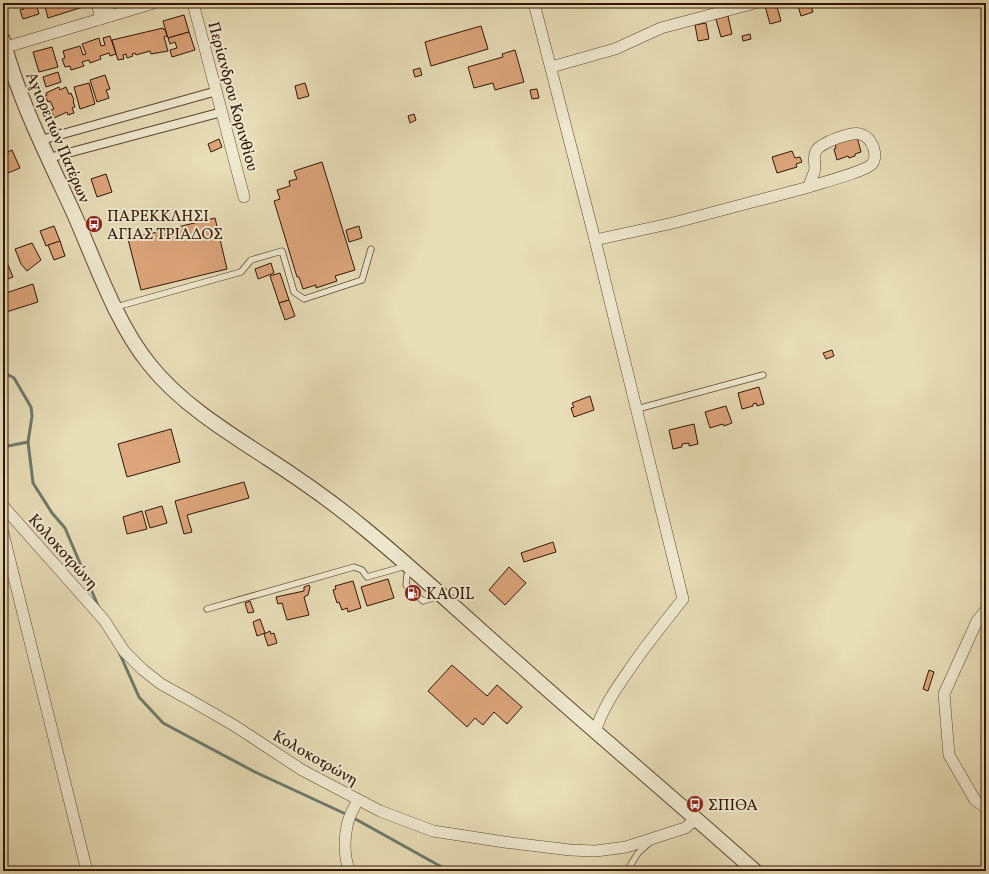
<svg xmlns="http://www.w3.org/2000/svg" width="989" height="874" viewBox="0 0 989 874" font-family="Vollkorn,serif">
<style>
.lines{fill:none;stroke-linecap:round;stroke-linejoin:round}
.stream{stroke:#6f7969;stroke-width:3}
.building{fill:#dda57b;stroke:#321403}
.service-casing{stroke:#5f4630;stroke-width:7}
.pedestrian-casing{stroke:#5f4630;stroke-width:10}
.minor-casing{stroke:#5f4630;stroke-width:12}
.tertiary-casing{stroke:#5f4630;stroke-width:16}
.service{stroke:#efe9d0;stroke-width:5.5}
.pedestrian{stroke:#efe9d0;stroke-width:8}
.minor{stroke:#efe9d0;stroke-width:11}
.tertiary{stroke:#efe9d0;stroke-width:14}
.labels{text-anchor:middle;stroke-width:4;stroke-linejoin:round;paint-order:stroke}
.street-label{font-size:16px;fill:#321403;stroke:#efe9d0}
.poi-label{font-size:16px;fill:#321403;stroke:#efe9d0;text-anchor:start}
</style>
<rect width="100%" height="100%" fill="#e7ddb7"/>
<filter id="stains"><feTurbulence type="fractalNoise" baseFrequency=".005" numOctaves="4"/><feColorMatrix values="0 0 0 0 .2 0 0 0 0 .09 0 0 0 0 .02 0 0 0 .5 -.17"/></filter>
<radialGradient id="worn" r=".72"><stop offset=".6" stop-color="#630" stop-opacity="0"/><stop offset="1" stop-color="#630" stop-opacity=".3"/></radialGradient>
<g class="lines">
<g class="stream">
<polyline points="3,372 14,378 31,407 32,416 28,442 33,483 52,513 65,528 99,608"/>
<polyline points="3,447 28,442"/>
<polyline points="119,652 139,697 163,723 255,772 350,816 449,871"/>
<polyline points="574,871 592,868 607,871"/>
</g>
</g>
<g class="building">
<polygon points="18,3 36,3 39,14 23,19 20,10 24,9 23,7 20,8"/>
<polygon points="44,3 85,3 86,6 48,18"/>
<polygon points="776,3 781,21 770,24 765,6"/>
<polygon points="797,3 810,3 813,12 801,16"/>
<polygon points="184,15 189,32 168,38 163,21"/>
<polygon points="728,16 732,34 721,37 716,19"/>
<polygon points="706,23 709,39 698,41 695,25"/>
<polygon points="481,26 488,49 431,66 425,42"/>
<polygon points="163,28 164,30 165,29 167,36 164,37 168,51 151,54 150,51 136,55 135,53 132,54 133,56 127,58 126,54 123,55 124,59 118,60 112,40"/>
<polygon points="189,32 195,50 172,57 170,50 177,48 175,42 170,44 168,38"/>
<polygon points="750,34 751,39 743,41 742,36"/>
<polygon points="110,36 116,54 110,56 109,53 100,56 101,59 90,63 89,60 82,62 84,66 71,70 70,66 65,67 62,59 65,58 63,51 80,46 83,55 86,54 82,44 99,38 101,46 105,45 103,38"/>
<polygon points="52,47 58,67 39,72 33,52"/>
<polygon points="515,50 524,82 495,90 493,83 474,88 468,67 503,57 502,54"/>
<polygon points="420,68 422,75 415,77 413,70"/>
<polygon points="58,72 61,82 46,87 43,77"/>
<polygon points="105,75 110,89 106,90 109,98 97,102 90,80"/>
<polygon points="89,83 95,104 80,109 74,87"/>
<polygon points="305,83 309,96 298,99 295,86"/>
<polygon points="59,87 60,90 66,87 69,94 71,93 74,100 73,101 75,107 72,108 74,113 68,115 67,112 54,118 51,110 54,109 50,101 48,102 45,96 47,95 46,93"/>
<polygon points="537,89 539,98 532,99 530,90"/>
<polygon points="414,114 416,120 410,123 408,116"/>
<polygon points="857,137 861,152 855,154 855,156 849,158 848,156 837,160 834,149 836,148 835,144"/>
<polygon points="219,139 222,147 211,152 208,144"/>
<polygon points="12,150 20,168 3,175 3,154"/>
<polygon points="792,151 795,158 800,157 802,162 796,164 797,167 777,173 772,157"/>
<polygon points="322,162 355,270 335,276 337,281 316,288 316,285 303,289 299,277 297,277 274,201 280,199 277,190 290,186 289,181 297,179 294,171"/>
<polygon points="106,174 112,192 97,197 91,179"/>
<polygon points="215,218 227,269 141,290 128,239"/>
<polygon points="54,226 60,241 46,246 40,231"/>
<polygon points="359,226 362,238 349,242 346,230"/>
<polygon points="60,241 65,256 54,260 48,245"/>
<polygon points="32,243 41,260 27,271 21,264 15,249"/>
<polygon points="6,260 13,277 3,281 3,261"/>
<polygon points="271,263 274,273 258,279 255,269"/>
<polygon points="280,273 289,300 279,303 270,276"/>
<polygon points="33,284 38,302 3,313 3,294"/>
<polygon points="289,300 295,316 285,320 279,303"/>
<polygon points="832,350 834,356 826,359 823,353"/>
<polygon points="759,387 764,404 757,406 756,403 753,404 753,406 742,409 738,393"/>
<polygon points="590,396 594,410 574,417 571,408 574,407 572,403"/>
<polygon points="726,406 732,423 724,426 723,424 710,428 705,412"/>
<polygon points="694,424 698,444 689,446 689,443 682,444 682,447 673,449 669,430"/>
<polygon points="171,429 180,462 127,477 118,444"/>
<polygon points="244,482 249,498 187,515 192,532 184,534 175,501"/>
<polygon points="162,506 167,523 150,528 145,511"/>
<polygon points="142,511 147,529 127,534 123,517"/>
<polygon points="553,542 556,552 524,562 521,553"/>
<polygon points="509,567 526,583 505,605 489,590"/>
<polygon points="388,579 394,598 367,606 361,587"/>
<polygon points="353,581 361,608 348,612 347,608 342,610 339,602 337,603 333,590 336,589 335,586"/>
<polygon points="309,585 310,587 308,595 304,597 309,615 287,620 282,603 278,604 276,597 304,591 304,587"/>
<polygon points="250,601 254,612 248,613 245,603"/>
<polygon points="260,619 265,633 257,636 253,622"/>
<polygon points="270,631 271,634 274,633 277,643 268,646 264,634"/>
<polygon points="452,665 487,696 497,685 522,707 507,724 494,712 483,725 475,718 467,727 428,691"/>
<polygon points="929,670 934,672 928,691 923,689"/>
</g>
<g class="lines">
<defs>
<g id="service">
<polyline points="116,307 241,272 251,260 282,251 294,292 304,299 362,280 371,249"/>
<polyline points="637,409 763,375"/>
<polyline points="407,575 406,585 423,601 433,598"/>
<polyline points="207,609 354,567 362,570 367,577 406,566"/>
<polyline points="627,871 638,853 649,843"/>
</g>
<g id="pedestrian">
<polyline points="41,140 217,91"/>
<polyline points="49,158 222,112"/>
</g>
<g id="minor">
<polyline points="97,3 101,19"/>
<polyline points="106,3 110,16"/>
<polyline points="193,3 244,197"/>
<path d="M534 3 595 240 683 599C667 619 651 639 636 660 619 685 605 702 595 732"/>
<polyline points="3,48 154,3"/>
<polyline points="551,67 615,49 661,28 755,3"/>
<path d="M595 240 673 223 809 187C810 180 814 175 815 169 815 163 813 156 816 151 820 143 852 131 860 134 868 136 872 143 874 149 875 154 876 160 872 164 866 171 821 183 809 187"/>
<polyline points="3,506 104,620 124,651 142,669 161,684 197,704 235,726 302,770 380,811 433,831 504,842 570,850 596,851 626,847 685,828 696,819"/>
<polyline points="3,533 87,871"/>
<polyline points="986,610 977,621 944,694 949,755 975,800 986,808"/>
<path d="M350 871C344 859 344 840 347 826 348 817 354 808 358 800"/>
</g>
<path id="tertiary" d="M3 40C19 101 49 159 75 216 96 264 117 325 150 365 180 403 227 432 267 458 301 480 334 503 365 529 419 573 469 621 521 666 598 735 678 802 755 871"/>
</defs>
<use href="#service" class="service-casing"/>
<use href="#pedestrian" class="pedestrian-casing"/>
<use href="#minor" class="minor-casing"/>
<use href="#tertiary" class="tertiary-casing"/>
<use href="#service" class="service"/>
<use href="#pedestrian" class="pedestrian"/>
<use href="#minor" class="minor"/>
<use href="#tertiary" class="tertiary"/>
</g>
<defs>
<symbol id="bus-disc" viewBox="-11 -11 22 22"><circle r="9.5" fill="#8f2418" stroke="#efe9d0"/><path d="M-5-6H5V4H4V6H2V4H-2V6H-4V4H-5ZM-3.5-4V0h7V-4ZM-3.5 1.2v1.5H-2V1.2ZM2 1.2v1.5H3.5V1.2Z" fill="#fff"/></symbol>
<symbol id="fuel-disc" viewBox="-11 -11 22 22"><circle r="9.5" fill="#8f2418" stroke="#efe9d0"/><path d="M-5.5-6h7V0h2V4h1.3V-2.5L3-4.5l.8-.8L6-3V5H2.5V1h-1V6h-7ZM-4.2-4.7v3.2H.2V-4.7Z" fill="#fff"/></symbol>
</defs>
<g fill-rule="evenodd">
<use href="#bus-disc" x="84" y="214" width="20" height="20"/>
<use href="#fuel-disc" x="403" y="583" width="20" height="20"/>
<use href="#bus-disc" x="685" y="794" width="20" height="20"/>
</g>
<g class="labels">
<g class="street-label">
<text transform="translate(234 96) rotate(75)" y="6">Περίανδρου Κορινθίου</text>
<text transform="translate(59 137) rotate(67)" y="6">Αγιορειτών Πατέρων</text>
<text transform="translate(64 551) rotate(48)" y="6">Κολοκοτρώνη</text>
<text transform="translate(316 757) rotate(30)" y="6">Κολοκοτρώνη</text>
</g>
<g class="poi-label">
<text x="107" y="221">ΠΑΡΕΚΚΛΗΣΙ<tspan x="107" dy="18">ΑΓΙΑΣ ΤΡΙΑΔΟΣ</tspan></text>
<text x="426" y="599">KAOIL</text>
<text x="708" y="810">ΣΠΙΘΑ</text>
</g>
</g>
<rect width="989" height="874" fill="none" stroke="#e7ddb7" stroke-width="16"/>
<rect x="4" y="4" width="981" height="866" fill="none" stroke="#321403" stroke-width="2"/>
<rect x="8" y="8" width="973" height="858" fill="none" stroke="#321403"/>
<rect width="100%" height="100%" filter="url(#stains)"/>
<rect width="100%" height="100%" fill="url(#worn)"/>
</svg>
